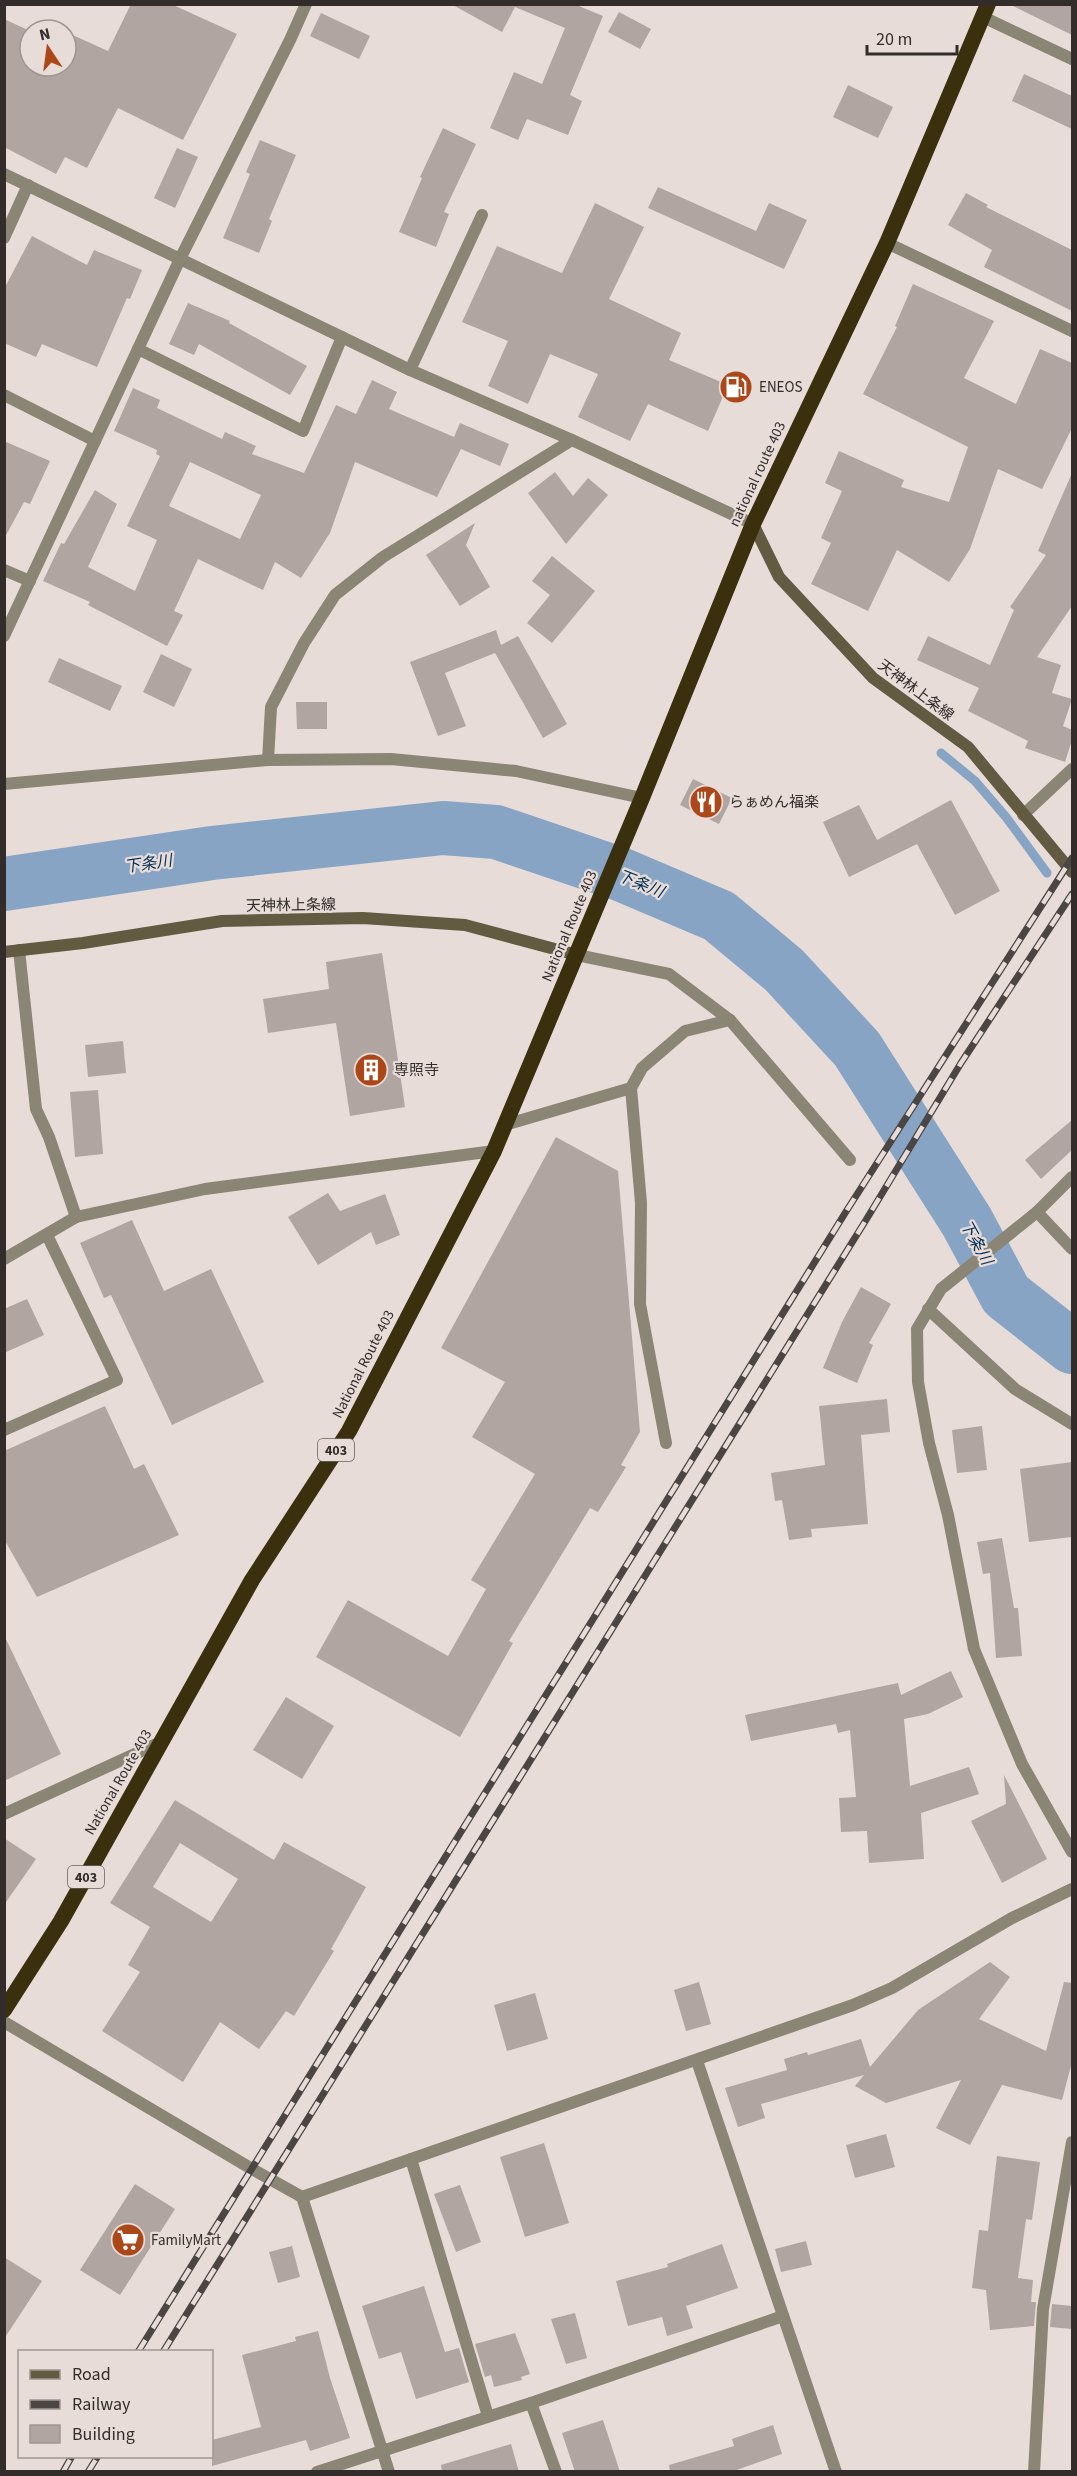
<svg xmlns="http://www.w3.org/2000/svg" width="1077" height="2476" viewBox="0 0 1077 2476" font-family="'Source Sans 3','Noto Sans JP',sans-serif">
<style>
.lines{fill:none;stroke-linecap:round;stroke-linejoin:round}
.stream{stroke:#88a4c5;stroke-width:9}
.river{stroke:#88a4c5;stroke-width:54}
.building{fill:#b0a5a0;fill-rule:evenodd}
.minor{stroke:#8a8574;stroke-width:12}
.secondary{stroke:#625a41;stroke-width:12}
.trunk{stroke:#3a300e;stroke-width:16}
.rail-casing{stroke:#4b4543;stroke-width:7}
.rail{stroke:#e8dcd8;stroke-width:4.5;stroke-dasharray:14;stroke-linecap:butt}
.labels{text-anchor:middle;stroke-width:4.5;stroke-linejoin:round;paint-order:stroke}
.shield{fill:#e8dcd8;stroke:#69625f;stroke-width:1.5}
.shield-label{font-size:14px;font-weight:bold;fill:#322d2b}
.poi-label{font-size:15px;fill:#322d2b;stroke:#e8dcd8;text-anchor:start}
.street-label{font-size:15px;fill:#322d2b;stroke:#e8dcd8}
.water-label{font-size:16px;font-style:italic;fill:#002c55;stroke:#e8dcd8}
</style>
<rect width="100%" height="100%" fill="#e8dcd8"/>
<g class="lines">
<polyline class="stream" points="941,753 975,781 1006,817 1047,873"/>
<polyline class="river" points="4,884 212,853 443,828 496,832 620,874 719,916 784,970 857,1049 967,1222 1006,1295 1072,1347"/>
</g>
<g class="building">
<polygon points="131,4 171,4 237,34 183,140 118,108 87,168 65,157 56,174 4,147 4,19 30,31 30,66 66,66 66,32 108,51"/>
<polygon points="451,4 574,4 603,16 570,95 582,101 568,135 527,119 518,140 490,128 514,72 542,84 565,28 515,7 502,32"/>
<polygon points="1009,4 1072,4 1072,35"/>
<polygon points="619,12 651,29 640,49 608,32"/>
<polygon points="321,13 370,36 359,59 310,36"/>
<polygon points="1024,74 1072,96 1072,129 1012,101"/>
<polygon points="848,85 893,107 878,138 833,117"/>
<polygon points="443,128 476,144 444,212 449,214 436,247 399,232 422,178 420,177"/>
<polygon points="260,140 296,155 269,219 272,221 259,253 223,238 250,174 246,172"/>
<polygon points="177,148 198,157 175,208 154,198"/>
<polygon points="658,187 756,231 769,203 807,220 784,269 648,208"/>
<polygon points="966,193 988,205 986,207 1072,250 1072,311 984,267 992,250 948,225"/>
<polygon points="595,203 644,227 609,299 681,333 669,360 728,385 708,431 648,404 630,441 578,417 598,374 550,354 528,404 488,386 508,341 462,322 497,246 562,273"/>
<polygon points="32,236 87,265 94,250 142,270 130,299 127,298 97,367 42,344 36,357 4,343 4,289"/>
<polygon points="913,284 994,321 964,378 1016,404 1040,349 1072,363 1072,428 1042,489 998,469 970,549 949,582 897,550 868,611 811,584 831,543 821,538 842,491 825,483 839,451 904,480 901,487 949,502 968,447 863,394 897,327 895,326"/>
<polygon points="188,303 230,321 229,323 307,366 290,395 199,344 194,355 169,344"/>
<path d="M372 380 397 392 389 409 454 437 460 423 509 444 500 466 461 449 437 497 355 462 330 533 301 578 275 562 263 590 198 559 174 611 183 615 167 646 88 605 90 602 43 581 61 543 64 544 95 490 117 504 88 567 135 591 157 540 127 526 160 456 156 454 157 450 114 431 133 388 160 400 157 408 222 439 225 432 256 446 252 454 304 473 336 405 356 414ZM190 462 261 495 240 539 169 506Z"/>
<polygon points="4,441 50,461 30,504 24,502 4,539"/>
<polygon points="555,472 573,496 588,478 608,495 566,544 528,493"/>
<polygon points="1072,473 1072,606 1037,657 1061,665 1052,693 1072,699 1063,726 1072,730 1072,740 1065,762 1025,748 1028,741 968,711 979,688 917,660 928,636 990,665 1014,610 1010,607 1046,555 1038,551"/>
<polygon points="475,523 466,545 490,587 460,606 426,555"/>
<polygon points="552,556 595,591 552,643 527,623 550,595 532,581"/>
<polygon points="496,630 501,645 518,636 567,724 543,738 495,653 445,673 466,726 438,736 410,662"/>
<polygon points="161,654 192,669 174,707 143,692"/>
<polygon points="59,658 122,686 110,711 48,682"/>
<polygon points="296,702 327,702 327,729 297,729"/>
<polygon points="693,779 732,798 719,824 680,805"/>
<polygon points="951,800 1000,891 955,915 917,844 849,877 823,822 859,805 877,840"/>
<polygon points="382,953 405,1107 350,1116 336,1023 268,1033 263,999 329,989 326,962"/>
<polygon points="123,1041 126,1073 88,1077 85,1045"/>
<polygon points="98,1090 103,1154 75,1157 70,1092"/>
<polygon points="1072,1120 1072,1150 1041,1179 1025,1160"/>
<polygon points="556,1137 618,1171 640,1432 621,1465 626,1467 598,1512 590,1508 509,1641 513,1643 460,1737 316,1657 348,1600 448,1656 486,1589 471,1580 535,1474 472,1437 505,1382 441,1348"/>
<polygon points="328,1193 340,1211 385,1194 400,1235 376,1245 371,1232 318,1265 288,1217"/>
<polygon points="132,1220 164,1291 211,1269 264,1382 172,1425 111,1295 104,1298 80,1243"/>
<polygon points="861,1287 891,1304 869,1343 873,1345 857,1383 823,1368 842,1322"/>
<polygon points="27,1299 44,1335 4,1353 4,1309"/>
<polygon points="887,1399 890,1432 861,1435 868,1524 811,1529 812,1537 789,1540 782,1500 775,1501 771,1473 825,1465 819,1406"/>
<polygon points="105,1406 134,1469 144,1464 179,1535 37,1597 4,1539 4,1451"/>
<polygon points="982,1426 987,1470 957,1473 952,1430"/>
<polygon points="1072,1462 1072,1537 1029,1542 1020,1469"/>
<polygon points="1002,1538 1014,1608 1018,1608 1022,1656 996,1658 990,1573 983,1574 977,1542"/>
<polygon points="4,1635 61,1754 4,1781"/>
<polygon points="951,1671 963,1697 928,1714 904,1719 910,1786 969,1767 979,1794 921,1813 924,1859 869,1863 867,1831 841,1832 839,1798 856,1797 850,1730 838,1733 836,1724 751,1741 745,1715 898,1683 901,1695"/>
<polygon points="286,1697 334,1726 302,1779 253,1750"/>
<polygon points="1004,1775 1047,1859 1002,1883 971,1821 1006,1804"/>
<path d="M175 1800 274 1860 284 1842 366 1887 331 1949 334 1951 294 2016 286 2011 259 2049 220 2022 183 2082 102 2031 140 1972 128 1965 150 1927 110 1903ZM180 1843 238 1879 211 1922 153 1887Z"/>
<polygon points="4,1838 36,1859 4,1905"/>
<polygon points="990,1962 1010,1977 979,2019 1046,2051 1064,1982 1072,1983 1072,2062 1062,2100 1002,2085 970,2145 936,2128 961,2080 886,2103 855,2086 864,2075 761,2104 765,2118 738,2127 725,2088 787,2070 784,2059 807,2052 808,2055 861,2039 870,2067 918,2010"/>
<polygon points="699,1982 711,2024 686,2031 674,1990"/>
<polygon points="535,1993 548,2039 507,2051 494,2005"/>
<polygon points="886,2134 895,2167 855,2178 846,2145"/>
<polygon points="544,2143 569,2223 525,2237 500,2157"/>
<polygon points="997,2156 1040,2162 1032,2220 1026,2219 1018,2278 1033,2280 1031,2302 1036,2302 1034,2326 990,2330 986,2290 972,2288 979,2230 988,2231"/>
<polygon points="135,2184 175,2209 120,2295 80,2270"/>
<polygon points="460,2185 481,2242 456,2252 434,2194"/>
<polygon points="806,2241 812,2265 781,2272 775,2249"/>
<polygon points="722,2244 738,2288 686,2306 693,2328 667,2336 662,2317 628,2326 616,2281 668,2267 667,2264"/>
<polygon points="292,2246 300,2277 278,2283 269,2252"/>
<polygon points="4,2257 42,2281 4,2339"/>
<polygon points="424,2286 445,2352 459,2348 469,2382 416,2399 401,2352 379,2359 362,2306"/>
<polygon points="1052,2304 1072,2306 1072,2329 1050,2327"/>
<polygon points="575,2313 587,2358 566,2364 551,2319"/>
<polygon points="318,2331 330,2378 350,2438 310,2451 306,2440 212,2466 212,2440 261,2427 242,2355 296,2341 295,2337"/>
<polygon points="515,2333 530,2374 521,2377 522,2380 494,2387 491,2375 485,2377 475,2344"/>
<polygon points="603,2420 620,2472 575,2472 562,2433"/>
<polygon points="773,2425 782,2454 731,2472 670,2472 669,2465 734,2446 732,2439"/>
<polygon points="511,2444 519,2472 442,2472 441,2465"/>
</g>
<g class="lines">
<g class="minor">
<polyline points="983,17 1072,59"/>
<polyline points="4,174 410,370 572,440 753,524"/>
<polyline points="4,238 28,185"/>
<polyline points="887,243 1072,331"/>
<polyline points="138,349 303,431 342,337"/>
<polyline points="410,370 482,215"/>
<polyline points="4,395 95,441"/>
<polyline points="4,570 30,581"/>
<polyline points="4,636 180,259 290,40 306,4"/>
<polyline points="268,760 271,707 304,643 335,595 383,557 572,440"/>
<polyline points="4,784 268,760 391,759 516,771 642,798"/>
<polyline points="1023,815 1072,769"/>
<polyline points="19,950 36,1109 49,1137 76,1217"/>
<polyline points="577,955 669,974 730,1020 850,1160"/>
<polyline points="505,1125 631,1088"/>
<polyline points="1072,1177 1037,1212 941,1289 917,1329 918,1382 929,1443 948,1515 974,1649 1022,1764 1072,1852"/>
<polyline points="1037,1212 1072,1249"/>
<polyline points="4,1259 76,1217 205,1189 494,1151"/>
<polyline points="928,1309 1015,1389 1072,1424"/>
<polyline points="4,1430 117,1380 47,1235"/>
<polyline points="666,1443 640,1304 641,1203 631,1088 642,1068 685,1031 730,1020"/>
<polyline points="4,1814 161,1742"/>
<polyline points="4,2022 252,2169 302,2197 389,2472"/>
<polyline points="697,2061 836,2472"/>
<polyline points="411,2159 488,2416"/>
<polyline points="302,2197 853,2005 892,1988 1012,1918 1072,1889"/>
<polyline points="531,2403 556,2472"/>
<polyline points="317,2472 531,2403 783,2316"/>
<polyline points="1034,2472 1043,2309 1072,2142"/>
</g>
<g class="secondary">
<polyline points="753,524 779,577 873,678 968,747 1072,872"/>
<polyline points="4,952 83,943 222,921 363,918 465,925 577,955"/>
</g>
<polyline class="trunk" points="4,2010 61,1921 252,1580 349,1431 494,1151 642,798 753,524 887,243 988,4"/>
<defs>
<g id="rail">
<polyline points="138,2352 847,1210 1072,858"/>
<polyline points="163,2352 866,1220 961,1063 1072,894"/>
<polyline points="63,2472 72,2456"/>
<polyline points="88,2472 98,2456"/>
</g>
</defs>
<use href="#rail" class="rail-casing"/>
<use href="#rail" class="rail"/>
</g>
<defs>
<symbol id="fuel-disc" viewBox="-11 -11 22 22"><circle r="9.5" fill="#ac4719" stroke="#e8dcd8"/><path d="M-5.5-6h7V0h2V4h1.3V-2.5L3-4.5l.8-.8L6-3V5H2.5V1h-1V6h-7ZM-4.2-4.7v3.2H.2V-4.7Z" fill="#fff"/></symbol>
<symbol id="restaurant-disc" viewBox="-11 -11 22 22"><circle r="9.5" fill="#ac4719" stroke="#e8dcd8"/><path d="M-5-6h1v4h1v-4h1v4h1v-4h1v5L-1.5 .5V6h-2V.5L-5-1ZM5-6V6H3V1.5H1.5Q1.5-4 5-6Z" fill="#fff"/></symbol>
<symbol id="building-disc" viewBox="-11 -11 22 22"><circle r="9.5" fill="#ac4719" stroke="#e8dcd8"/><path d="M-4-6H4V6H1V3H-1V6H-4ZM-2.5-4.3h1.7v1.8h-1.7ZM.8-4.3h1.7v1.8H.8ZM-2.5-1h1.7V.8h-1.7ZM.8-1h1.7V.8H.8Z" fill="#fff"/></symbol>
<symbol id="supermarket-disc" viewBox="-11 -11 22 22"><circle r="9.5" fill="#ac4719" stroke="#e8dcd8"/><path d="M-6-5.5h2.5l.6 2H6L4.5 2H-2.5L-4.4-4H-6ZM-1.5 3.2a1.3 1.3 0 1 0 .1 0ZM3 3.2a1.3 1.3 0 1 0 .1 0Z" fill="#fff"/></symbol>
</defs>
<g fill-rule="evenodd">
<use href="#fuel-disc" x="717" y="368" width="38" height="38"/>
<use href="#restaurant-disc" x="687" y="783" width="38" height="38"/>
<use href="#building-disc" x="352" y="1051" width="38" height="38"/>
<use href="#supermarket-disc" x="109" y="2221" width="38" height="38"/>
</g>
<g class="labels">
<g class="shield">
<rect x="318" y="1439" width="36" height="22" rx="4.5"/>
<rect x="68" y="1866" width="36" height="22" rx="4.5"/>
</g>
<g class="shield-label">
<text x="336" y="1455">403</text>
<text x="86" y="1882">403</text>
</g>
<g class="poi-label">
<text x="759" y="392">ENEOS</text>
<text x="729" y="807">らぁめん福楽</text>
<text x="394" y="1075">専照寺</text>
<text x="151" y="2245">FamilyMart</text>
</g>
<g class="street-label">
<text transform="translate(757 474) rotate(-65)" y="5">national route 403</text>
<text transform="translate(916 690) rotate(37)" y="5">天神林上条線</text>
<text transform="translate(291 905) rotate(-1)" y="5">天神林上条線</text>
<text transform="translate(569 926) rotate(-67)" y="5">National Route 403</text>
<text transform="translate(363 1364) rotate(-63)" y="5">National Route 403</text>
<text transform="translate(118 1782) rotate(-60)" y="5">National Route 403</text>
</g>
<g class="water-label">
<text transform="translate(148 863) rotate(-8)" y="6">下条川</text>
<text transform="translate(641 883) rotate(22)" y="6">下条川</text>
<text transform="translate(977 1242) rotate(61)" y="6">下条川</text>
</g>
</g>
<rect width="1077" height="2476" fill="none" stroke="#322d2b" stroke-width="12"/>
<rect x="18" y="2350" width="195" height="108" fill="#e8dcd8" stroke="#9f9693" stroke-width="1.5"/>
<rect x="30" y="2370" width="30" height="9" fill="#625a41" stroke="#9f9693" stroke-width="1.5"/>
<text x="72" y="2380" font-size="18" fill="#322d2b">Road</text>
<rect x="30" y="2400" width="30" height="9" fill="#4b4543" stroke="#9f9693" stroke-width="1.5"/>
<text x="72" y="2410" font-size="18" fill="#322d2b">Railway</text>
<rect x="30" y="2425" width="30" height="18" fill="#b0a5a0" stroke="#9f9693" stroke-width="1.5"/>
<text x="72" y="2440" font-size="18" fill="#322d2b">Building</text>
<g transform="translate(48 48) rotate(347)"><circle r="28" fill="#e8dcd8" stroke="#9f9693" stroke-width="1.5"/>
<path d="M0-4.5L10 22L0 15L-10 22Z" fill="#ac4719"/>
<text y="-9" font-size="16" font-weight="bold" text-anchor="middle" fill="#322d2b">N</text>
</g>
<path d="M867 45v9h90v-9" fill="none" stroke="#322d2b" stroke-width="3"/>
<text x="876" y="45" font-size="18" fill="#322d2b" stroke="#e8dcd8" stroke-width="4.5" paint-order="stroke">20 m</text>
</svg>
